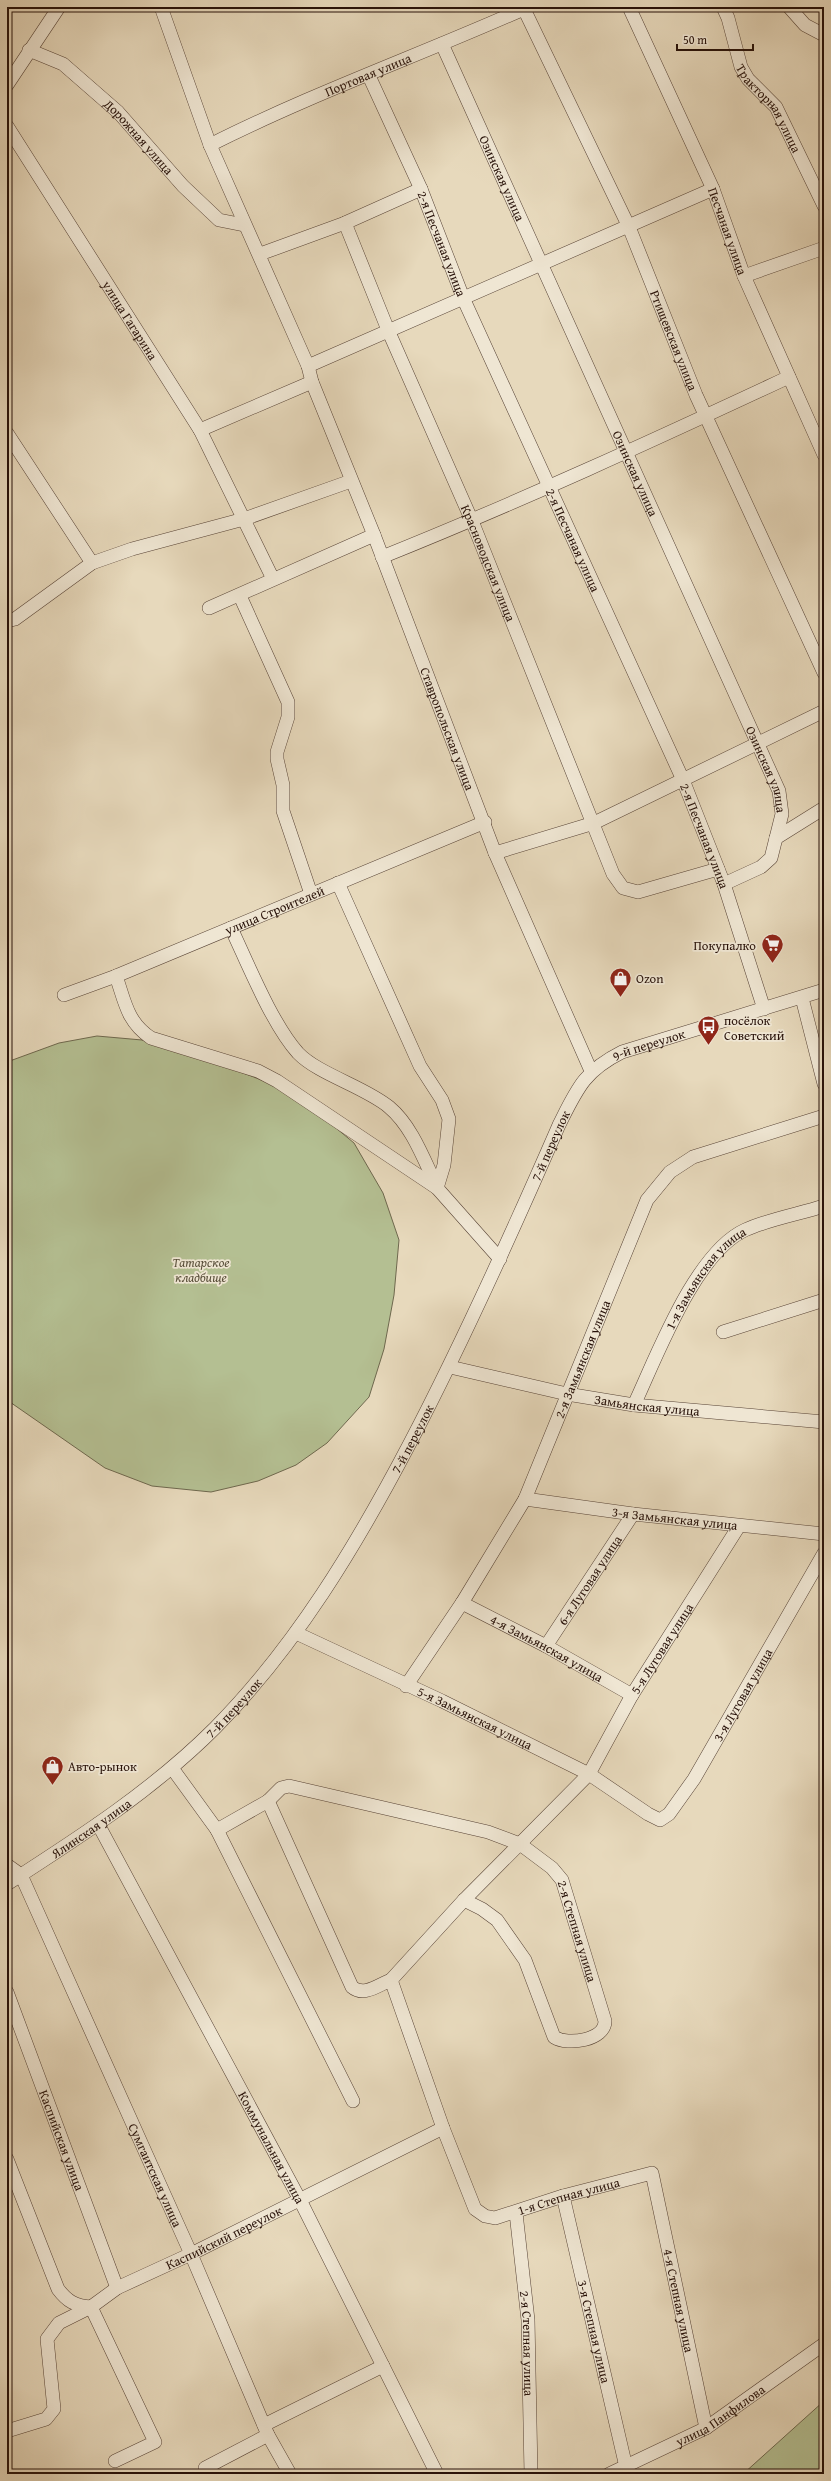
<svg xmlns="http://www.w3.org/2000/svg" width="831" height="2481" viewBox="0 0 831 2481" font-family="'Gentium Book Plus',serif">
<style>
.green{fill:#b4bf92;stroke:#6e684e}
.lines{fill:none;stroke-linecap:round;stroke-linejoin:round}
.minor-casing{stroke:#574336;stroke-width:14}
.minor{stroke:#efe6d3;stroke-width:13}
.labels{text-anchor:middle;stroke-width:3.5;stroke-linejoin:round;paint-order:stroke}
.street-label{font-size:13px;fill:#271109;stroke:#efe6d3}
.poi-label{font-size:13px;fill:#271109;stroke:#efe6d3;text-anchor:start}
.park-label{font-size:13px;font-style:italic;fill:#584e39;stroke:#efe6d3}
</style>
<rect width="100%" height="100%" fill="#e7d9bc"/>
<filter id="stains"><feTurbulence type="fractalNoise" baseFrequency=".005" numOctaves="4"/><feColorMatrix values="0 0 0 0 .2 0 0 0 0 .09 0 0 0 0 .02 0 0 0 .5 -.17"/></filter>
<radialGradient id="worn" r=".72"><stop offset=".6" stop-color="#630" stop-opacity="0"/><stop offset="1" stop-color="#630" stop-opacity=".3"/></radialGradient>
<g class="green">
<polygon points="97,1036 142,1040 205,1058 269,1083 318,1113 354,1143 383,1193 399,1240 394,1295 384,1349 369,1397 327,1443 296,1465 258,1481 211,1492 152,1486 105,1468 7,1400 7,1062 59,1043"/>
<polygon points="824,2401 824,2474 743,2474"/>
</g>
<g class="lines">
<defs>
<g id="minor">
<path id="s1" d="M161 7 210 145 308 366 312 382 374 535 495 853 591 1071"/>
<path id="s2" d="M629 7 713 189 744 276 824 455"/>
<path id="s3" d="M723 7 728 18 741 67 748 79 776 107 824 206"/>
<polyline points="789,7 805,25 824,35"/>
<path id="s4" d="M524 9 629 227 696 395 824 673"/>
<path id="s5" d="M442 44 779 791 782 814 771 858 761 867 724 884"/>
<path id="s6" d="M29 50 63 64 118 112 183 186 219 220 244 225"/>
<path id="s7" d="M369 76 421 189 464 300 683 780 724 884 764 1009"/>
<polyline points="7,85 59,7"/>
<path id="s8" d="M7 126 200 430 273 579"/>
<path id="s9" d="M210 145C313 93 423 54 528 7"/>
<path id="s10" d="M345 223 388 330 472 521 613 874 623 888 638 892 718 869"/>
<polyline points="260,254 345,223 421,189"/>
<polyline points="744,276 824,248"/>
<polyline points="308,366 713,189"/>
<polyline points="200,430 312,382"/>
<polyline points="7,433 92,563"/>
<path d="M382 557C519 502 654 440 789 377"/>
<polyline points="240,596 288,702 288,717 277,752 277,759 283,785 283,811 311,894"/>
<polyline points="209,608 374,535"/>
<polyline points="7,621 15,619 92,563 132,549 244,519 351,481"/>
<polyline points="776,838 824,808"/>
<polyline points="495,853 594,823 824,711"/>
<polyline points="338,883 420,1066 442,1100 449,1119 444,1165 437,1188"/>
<path d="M231 928C248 964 272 1024 298 1053 318 1074 365 1087 389 1107 412 1126 424 1160 437 1187"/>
<path d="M116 976C125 1002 127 1022 151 1038L258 1071 277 1081 437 1188 500 1259"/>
<path id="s11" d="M64 995 116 976 485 822"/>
<polyline points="802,998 824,1084"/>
<polyline points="723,1332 824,1300"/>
<path id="s12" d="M450 1367 567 1394 634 1405 824 1422"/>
<path id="s13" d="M634 1405C657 1356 695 1253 745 1230 769 1219 799 1214 824 1206"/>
<path id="s14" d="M525 1499 633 1514 824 1534"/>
<path id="s15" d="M462 1603 546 1646 632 1695"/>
<path id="s16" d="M296 1633 442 1701 589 1774 648 1814 660 1820 669 1814 694 1779 824 1553"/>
<path id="s17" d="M546 1646 633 1514"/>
<path id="s18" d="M406 1686 462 1603 525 1499 647 1200 670 1172 693 1157 824 1116"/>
<polyline points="172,1768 217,1830 353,2101"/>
<path id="s19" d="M268 1801 281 1788 289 1786 488 1832 520 1844 552 1868 562 1880 605 2021C605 2040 568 2046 554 2037L525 1960 497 1920 482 1909 464 1900"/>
<path id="s20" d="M98 1824 300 2200 437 2474"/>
<path id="s21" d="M217 1830 268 1801 352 1987C364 1997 378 1985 391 1980L443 2128 475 2209 485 2216 495 2218 563 2196 652 2173 706 2428"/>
<path id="s22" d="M7 1865 21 1875 191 2254 268 2435 290 2474"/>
<path id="s23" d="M7 1884C80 1837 153 1790 215 1728 296 1646 356 1546 410 1443 464 1340 512 1233 559 1125 577 1089 584 1071 622 1052L824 990"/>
<path id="s24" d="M391 1980 464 1900 589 1774 632 1695 739 1526"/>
<path id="s25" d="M7 1992 117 2288"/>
<path d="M7 2159 58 2289C67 2301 75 2306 91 2307"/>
<path id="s26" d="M563 2196 626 2467"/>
<path id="s27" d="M516 2213 528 2320 531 2474"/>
<polyline points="91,2307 155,2442 115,2461"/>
<polyline points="264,2425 383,2366"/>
<path id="s28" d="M7 2431 46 2419 54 2409 47 2339 59 2323 91 2307 117 2288 191 2254 443 2128"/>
<polyline points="205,2468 268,2435"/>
<path id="s29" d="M609 2474 706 2428 824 2344"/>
</g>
</defs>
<use href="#minor" class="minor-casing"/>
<use href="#minor" class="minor"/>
</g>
<defs>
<symbol id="supermarket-pin" viewBox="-11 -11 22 30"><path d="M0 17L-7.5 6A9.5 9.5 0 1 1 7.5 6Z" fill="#8f2418" stroke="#efe6d3"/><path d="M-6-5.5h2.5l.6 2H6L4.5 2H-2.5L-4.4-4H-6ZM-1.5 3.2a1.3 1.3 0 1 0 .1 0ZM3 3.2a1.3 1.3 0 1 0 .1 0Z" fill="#fff"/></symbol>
<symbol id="shop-pin" viewBox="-11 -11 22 30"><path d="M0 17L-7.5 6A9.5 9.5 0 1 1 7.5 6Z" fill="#8f2418" stroke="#efe6d3"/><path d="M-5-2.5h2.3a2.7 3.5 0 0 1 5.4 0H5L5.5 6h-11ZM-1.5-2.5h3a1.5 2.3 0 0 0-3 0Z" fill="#fff"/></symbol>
<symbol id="bus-pin" viewBox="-11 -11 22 30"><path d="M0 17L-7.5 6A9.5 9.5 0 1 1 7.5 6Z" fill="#8f2418" stroke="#efe6d3"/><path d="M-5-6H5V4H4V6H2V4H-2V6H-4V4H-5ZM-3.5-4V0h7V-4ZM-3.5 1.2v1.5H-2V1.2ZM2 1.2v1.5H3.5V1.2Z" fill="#fff"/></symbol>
</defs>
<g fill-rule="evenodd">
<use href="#supermarket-pin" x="760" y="932" width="25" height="34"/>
<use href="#shop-pin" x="608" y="966" width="25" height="34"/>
<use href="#bus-pin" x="696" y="1014" width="25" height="34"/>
<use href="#shop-pin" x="40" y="1754" width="25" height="34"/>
</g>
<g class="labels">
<g class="street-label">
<text dy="5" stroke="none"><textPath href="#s9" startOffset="173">Портовая улица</textPath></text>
<text dy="5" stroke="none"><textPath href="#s3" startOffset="113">Тракторная улица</textPath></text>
<text dy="5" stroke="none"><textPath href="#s6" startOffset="142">Дорожная улица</textPath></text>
<text dy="5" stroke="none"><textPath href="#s5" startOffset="147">Озинская улица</textPath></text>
<text dy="5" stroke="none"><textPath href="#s2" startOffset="245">Песчаная улица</textPath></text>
<text dy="5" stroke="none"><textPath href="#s7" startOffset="183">2-я Песчаная улица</textPath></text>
<text dy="5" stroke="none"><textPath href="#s8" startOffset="230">улица Гагарина</textPath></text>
<text dy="5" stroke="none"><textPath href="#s4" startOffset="364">Ртищевская улица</textPath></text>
<text dy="5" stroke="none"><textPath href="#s5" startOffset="471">Озинская улица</textPath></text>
<text dy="5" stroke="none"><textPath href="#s7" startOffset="507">2-я Песчаная улица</textPath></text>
<text dy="5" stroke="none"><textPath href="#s10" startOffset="369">Красноводская улица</textPath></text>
<text dy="5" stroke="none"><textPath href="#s1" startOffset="777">Ставропольская улица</textPath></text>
<text dy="5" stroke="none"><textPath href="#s5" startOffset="795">Озинская улица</textPath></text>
<text dy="5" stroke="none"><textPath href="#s7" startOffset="831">2-я Песчаная улица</textPath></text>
<text dy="5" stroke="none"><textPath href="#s11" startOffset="227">улица Строителей</textPath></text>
<text dy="5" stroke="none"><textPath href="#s23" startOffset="1085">9-й переулок</textPath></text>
<text dy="5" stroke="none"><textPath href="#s23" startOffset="936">7-й переулок</textPath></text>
<text dy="5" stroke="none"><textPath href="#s13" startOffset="147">1-я Замьянская улица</textPath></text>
<text dy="5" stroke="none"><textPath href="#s18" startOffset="373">2-я Замьянская улица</textPath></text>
<text dy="5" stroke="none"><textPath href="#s12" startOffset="201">Замьянская улица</textPath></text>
<text dy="5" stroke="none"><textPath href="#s23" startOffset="612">7-й переулок</textPath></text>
<text dy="5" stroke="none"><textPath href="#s14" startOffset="151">3-я Замьянская улица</textPath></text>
<text dy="5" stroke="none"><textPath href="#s17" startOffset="79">6-я Луговая улица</textPath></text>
<text dy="5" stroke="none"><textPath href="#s15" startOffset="96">4-я Замьянская улица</textPath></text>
<text dy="5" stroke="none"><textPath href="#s24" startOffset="431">5-я Луговая улица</textPath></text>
<text dy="5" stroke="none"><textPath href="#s16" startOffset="561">3-я Луговая улица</textPath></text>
<text dy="5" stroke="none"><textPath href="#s23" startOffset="288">7-й переулок</textPath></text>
<text dy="5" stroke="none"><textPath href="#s16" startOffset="198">5-я Замьянская улица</textPath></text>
<text dy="5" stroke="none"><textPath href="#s23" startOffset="101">Ялинская улица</textPath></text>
<text dy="5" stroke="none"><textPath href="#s19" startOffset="374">2-я Степная улица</textPath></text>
<text dy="5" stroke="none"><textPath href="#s25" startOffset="158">Каспийская улица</textPath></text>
<text dy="5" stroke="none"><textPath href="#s20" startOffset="367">Коммунальная улица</textPath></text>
<text dy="5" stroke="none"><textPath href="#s22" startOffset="346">Сумгаитская улица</textPath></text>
<text dy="5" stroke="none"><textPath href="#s21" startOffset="648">1-я Степная улица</textPath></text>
<text dy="5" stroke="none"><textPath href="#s28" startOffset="330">Каспийский переулок</textPath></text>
<text dy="5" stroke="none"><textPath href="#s21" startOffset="865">4-я Степная улица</textPath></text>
<text dy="5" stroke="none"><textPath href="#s26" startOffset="139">3-я Степная улица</textPath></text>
<text dy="5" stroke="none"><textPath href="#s27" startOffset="131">2-я Степная улица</textPath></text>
<text dy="5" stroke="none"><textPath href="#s29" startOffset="126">улица Панфилова</textPath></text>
</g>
<g class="poi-label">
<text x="756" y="950" text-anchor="end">Покупалко</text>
<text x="636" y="983">Ozon</text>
<text x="724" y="1025">посёлок<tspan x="724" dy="15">Советский</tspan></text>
<text x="68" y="1771">Авто-рынок</text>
</g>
<g class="park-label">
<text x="201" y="1267">Татарское<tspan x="201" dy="15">кладбище</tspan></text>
</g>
</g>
<rect width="831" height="2481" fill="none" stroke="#e7d9bc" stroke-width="24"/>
<rect x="8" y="8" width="815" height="2465" fill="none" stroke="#271109" stroke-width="2"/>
<rect x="12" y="12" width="807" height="2457" fill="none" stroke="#271109"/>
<path d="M677 44v6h76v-6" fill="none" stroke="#271109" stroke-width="2"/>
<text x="683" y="44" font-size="12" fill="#271109" stroke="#efe6d3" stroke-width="3" paint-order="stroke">50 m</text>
<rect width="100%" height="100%" filter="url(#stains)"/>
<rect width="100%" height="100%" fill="url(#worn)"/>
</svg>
